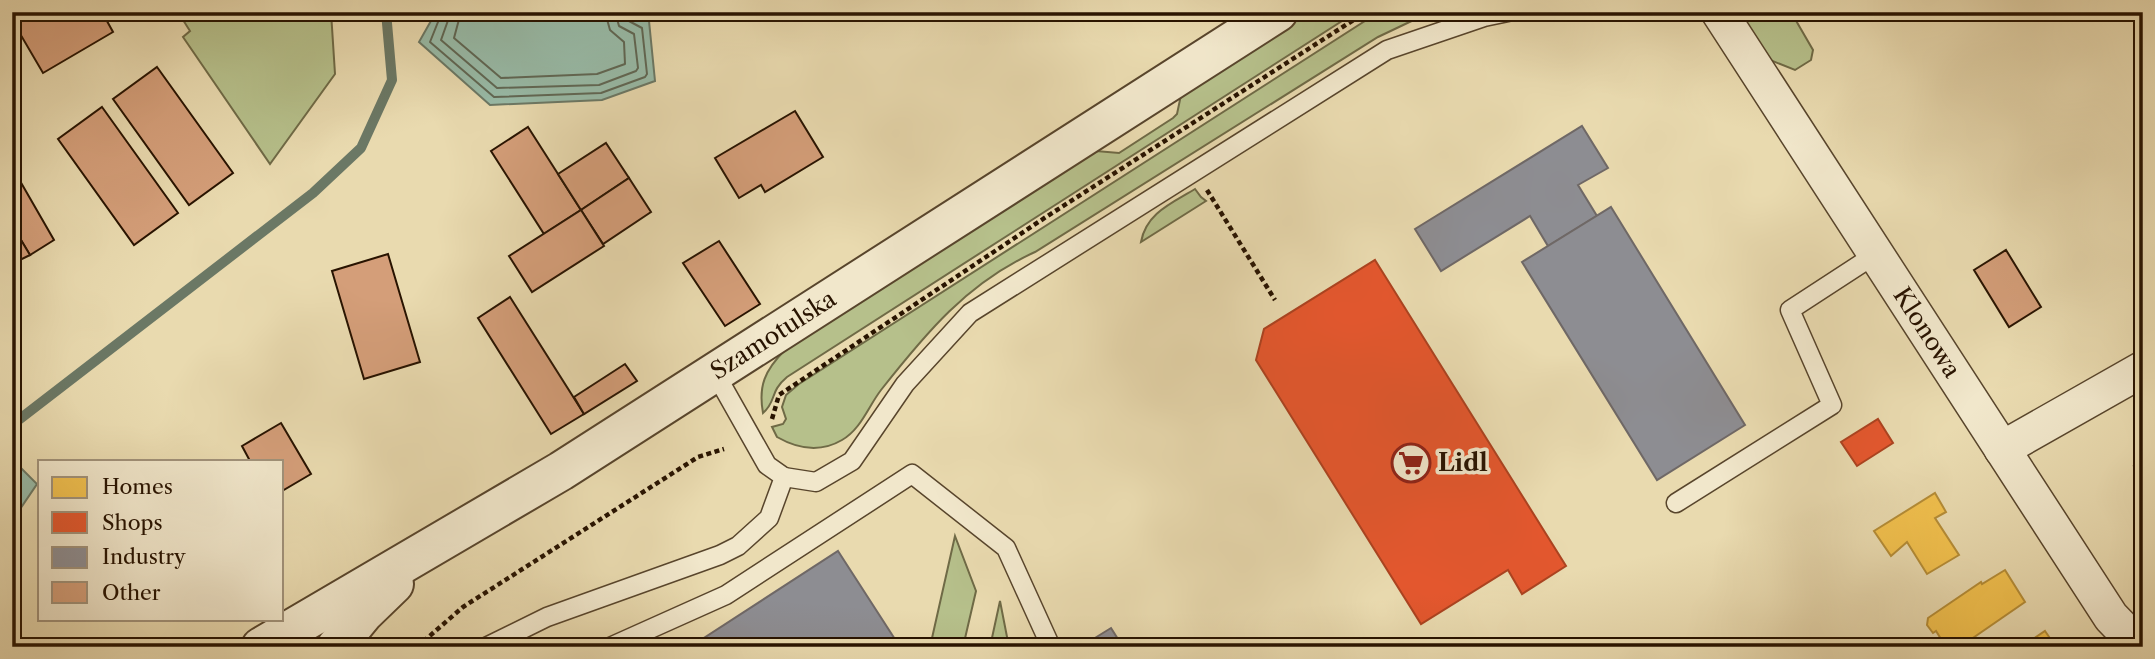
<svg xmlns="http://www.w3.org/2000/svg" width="2155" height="659" viewBox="0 0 2155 659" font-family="'Libre Caslon Text',serif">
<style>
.green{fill:#b6c08b;stroke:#6f6a46;stroke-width:2}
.water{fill:#98bba8;stroke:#6b7865;stroke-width:2}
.homes{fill:#f2c14e;stroke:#b58d37;stroke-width:2}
.shops{fill:#e4572e;stroke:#ac4320;stroke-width:2}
.industry{fill:#8d8d92;stroke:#6f6866;stroke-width:2}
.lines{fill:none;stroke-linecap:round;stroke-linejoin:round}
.shore{stroke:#606754;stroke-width:2}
.stream{stroke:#6b7865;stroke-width:10}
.building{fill:#d49e79;stroke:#281300;stroke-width:2}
.service-casing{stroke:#58452c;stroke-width:21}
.minor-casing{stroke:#58452c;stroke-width:38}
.tertiary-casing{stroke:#58452c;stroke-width:42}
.path{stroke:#281300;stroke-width:4.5;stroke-dasharray:5 3.5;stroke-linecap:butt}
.service{stroke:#f1e7cb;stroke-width:18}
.minor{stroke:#f1e7cb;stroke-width:35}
.tertiary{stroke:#f1e7cb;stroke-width:38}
.labels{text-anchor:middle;stroke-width:7;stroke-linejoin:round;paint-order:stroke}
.street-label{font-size:24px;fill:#281300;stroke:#f1e7cb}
.poi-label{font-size:24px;font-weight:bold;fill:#281300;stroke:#f1e7cb;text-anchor:start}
</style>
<rect width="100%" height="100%" fill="#e9daaf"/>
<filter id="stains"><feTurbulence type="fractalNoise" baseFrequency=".00286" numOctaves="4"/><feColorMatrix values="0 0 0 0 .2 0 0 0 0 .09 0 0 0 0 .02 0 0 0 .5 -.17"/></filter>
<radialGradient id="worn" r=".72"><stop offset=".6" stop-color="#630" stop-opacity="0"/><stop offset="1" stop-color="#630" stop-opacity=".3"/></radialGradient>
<g class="green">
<polygon points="178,12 331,12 335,74 270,164 183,37 190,31"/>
<path d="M1310 12H1356L787 377C769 392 777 401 763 413 758 386 765 370 785 350L1096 151 1119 153 1173 118 1177 114 1181 95Z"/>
<path d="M1379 12H1437L1420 17 1378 37 1035 252C967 283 926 333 881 390 868 407 861 429 842 440 820 453 798 449 777 437L772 427 783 424 786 419 782 407 786 395 799 384Z"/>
<polygon points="1739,12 1791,12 1813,50 1811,60 1795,70 1770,60"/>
<path d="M1195 189 1201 197 1206 201 1141 242C1146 213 1172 203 1195 189Z"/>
<polygon points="955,536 976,591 963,647 930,647"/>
<polygon points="1000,601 1009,647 990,647"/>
</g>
<g class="water">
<polygon points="436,12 621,12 649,21 655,81 602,100 490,105 419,42"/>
<polygon points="12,459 37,484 12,521"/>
</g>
<g class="homes">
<polygon points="1935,493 1946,512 1935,518 1959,555 1927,574 1907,542 1891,556 1874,531"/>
<polygon points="2005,570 2025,602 1967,642 1966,640 1955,647 1946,647 1936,631 1933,633 1927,625 1928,618 1981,582 1982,584"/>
<polygon points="2045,631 2056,647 2021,647"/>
</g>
<g class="shops">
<polygon points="1375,260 1566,566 1522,594 1508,570 1421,624 1256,360 1264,329"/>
<polygon points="1878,419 1893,443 1857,466 1841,442"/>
</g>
<g class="industry">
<polygon points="1582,126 1608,168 1578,185 1597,216 1548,246 1530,216 1441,271 1415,229"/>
<polygon points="1611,207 1745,425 1657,480 1522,262"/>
<polygon points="838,551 900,647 690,647"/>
<polygon points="1111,628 1123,647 1093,647 1090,641"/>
</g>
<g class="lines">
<g class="shore">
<polyline points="442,12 430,42 494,97 601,93 645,77 647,74 642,28 627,20 624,12"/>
<polyline points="451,12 441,40 497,88 599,85 636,71 638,68 634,34 619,26 615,12"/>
<polyline points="461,12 454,38 501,78 597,74 625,64 624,42 610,30 605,12"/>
</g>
<polyline class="stream" points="12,425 313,193 361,148 392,80 386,12"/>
</g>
<g class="building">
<polygon points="12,12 102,12 113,32 43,73 12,20"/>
<polygon points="157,67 233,173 189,205 113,99"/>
<polygon points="102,107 178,213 134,245 58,139"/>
<polygon points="795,111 823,157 765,192 761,185 739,198 715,158"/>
<polygon points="528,127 581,210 544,234 491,151"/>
<polygon points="606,143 629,178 581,210 558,174"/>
<polygon points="12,167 54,240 30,255 12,225"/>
<polygon points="629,178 651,212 603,244 581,210"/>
<polygon points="581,210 604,246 532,292 509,256"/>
<polygon points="12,225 30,255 12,264"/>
<polygon points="719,241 760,304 725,326 683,263"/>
<polygon points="2006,250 2041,307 2009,327 1974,270"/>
<polygon points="388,254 420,362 364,379 332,271"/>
<polygon points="510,297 584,414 551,434 478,318"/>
<polygon points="625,364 637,381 584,414 574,397"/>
<polygon points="281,423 311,474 282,491 282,461 250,461 242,446"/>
<polygon points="2143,461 2143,481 2134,466"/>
</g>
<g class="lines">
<defs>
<g id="service">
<polyline points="784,477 816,482 852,461 905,384 970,313 1387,50 1484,17 1508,12"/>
<polyline points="1676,503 1832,405 1790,310 1876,254"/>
<polyline points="486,647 547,617 720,555 738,546 769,518 784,477 767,465 715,373"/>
<polyline points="610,647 726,595 912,474 1006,548 1051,647"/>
</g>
<g id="minor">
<path id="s1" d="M1719 12 2111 617 2140 647"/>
<polyline points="2002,449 2143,369"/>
</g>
<g id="tertiary">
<path id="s2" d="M261 647 561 471 1278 12"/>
<polyline points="336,647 364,613 394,584"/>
</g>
</defs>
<use href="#service" class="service-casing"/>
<use href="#minor" class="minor-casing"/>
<use href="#tertiary" class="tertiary-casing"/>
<g class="path">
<polyline points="1207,190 1275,300"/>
<polyline points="772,419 779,395 1046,217 1366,12"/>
<polyline points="417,647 463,607 698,457 724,449"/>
</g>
<use href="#service" class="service"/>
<use href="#minor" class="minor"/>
<use href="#tertiary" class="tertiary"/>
</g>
<defs>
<symbol id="supermarket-ring" viewBox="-11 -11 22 22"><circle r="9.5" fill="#f1e7cb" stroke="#8f2418" stroke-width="1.5"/><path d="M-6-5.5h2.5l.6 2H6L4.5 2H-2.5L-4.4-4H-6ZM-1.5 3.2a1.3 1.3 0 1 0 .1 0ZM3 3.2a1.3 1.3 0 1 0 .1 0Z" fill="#8f2418"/></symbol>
</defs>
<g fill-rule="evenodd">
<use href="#supermarket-ring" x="1389" y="441" width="44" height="44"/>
</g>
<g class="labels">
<g class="street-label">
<text dy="8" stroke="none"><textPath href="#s1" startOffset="382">Klonowa</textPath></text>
<text dy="8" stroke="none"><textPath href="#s2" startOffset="600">Szamotulska</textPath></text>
</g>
<g class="poi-label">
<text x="1438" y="471">Lidl</text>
</g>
</g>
<rect width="2155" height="659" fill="none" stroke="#e9daaf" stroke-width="42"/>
<rect x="14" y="14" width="2127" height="631" fill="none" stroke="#281300" stroke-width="3.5"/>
<rect x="21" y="21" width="2113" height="617" fill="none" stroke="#281300" stroke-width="2"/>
<rect x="38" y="460" width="245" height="161" fill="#f1e7cb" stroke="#a1927a" stroke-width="2"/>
<rect x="52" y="477" width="35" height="21" fill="#f2c14e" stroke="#a1927a" stroke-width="2"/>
<text x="102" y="494" font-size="21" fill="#281300">Homes</text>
<rect x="52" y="512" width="35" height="21" fill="#e4572e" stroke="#a1927a" stroke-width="2"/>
<text x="102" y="530" font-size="21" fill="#281300">Shops</text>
<rect x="52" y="547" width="35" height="21" fill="#8d8d92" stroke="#a1927a" stroke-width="2"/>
<text x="102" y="564" font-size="21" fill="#281300">Industry</text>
<rect x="52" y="582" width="35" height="21" fill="#d49e79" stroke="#a1927a" stroke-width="2"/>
<text x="102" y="600" font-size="21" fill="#281300">Other</text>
<rect width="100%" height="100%" filter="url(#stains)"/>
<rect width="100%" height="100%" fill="url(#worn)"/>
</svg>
